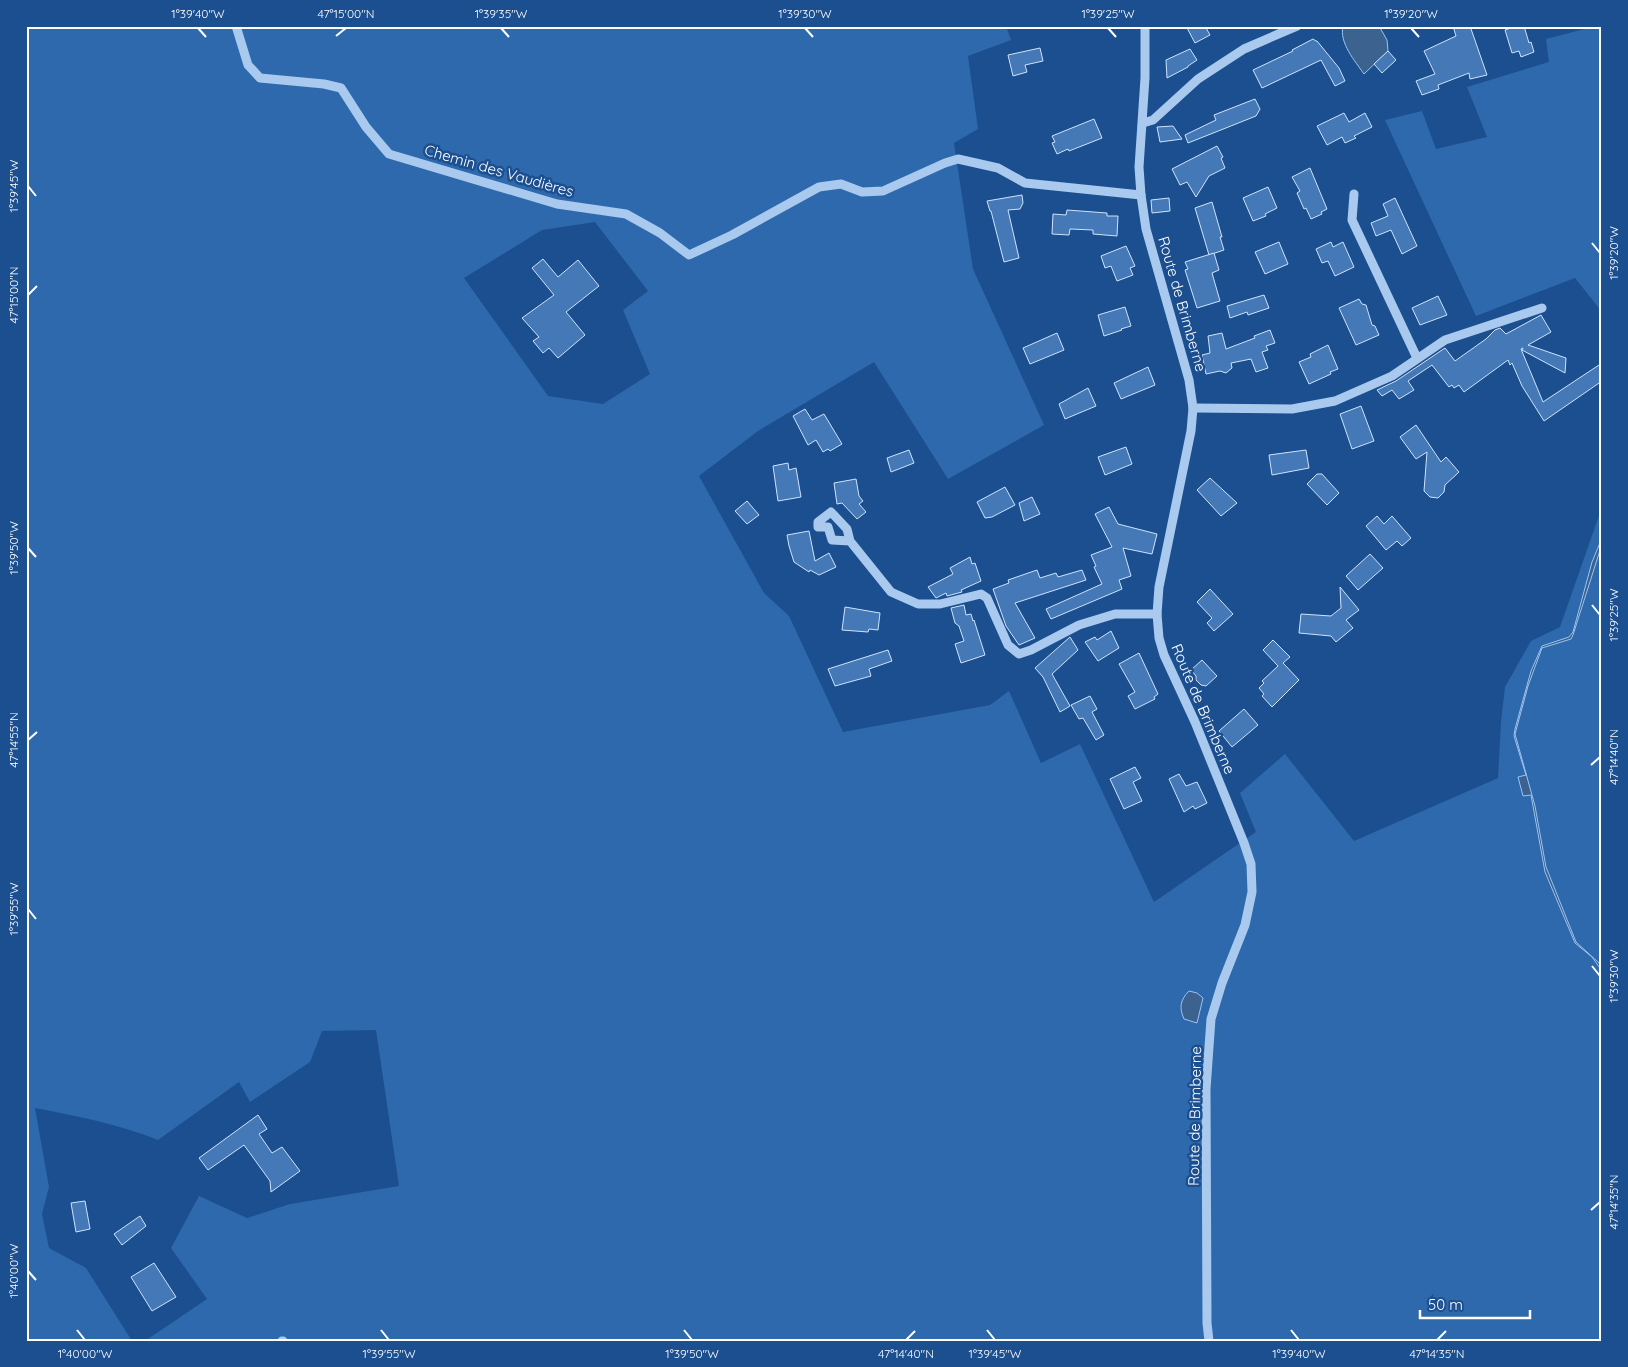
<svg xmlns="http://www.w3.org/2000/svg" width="1628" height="1367" viewBox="0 0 1628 1367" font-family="Quicksand,sans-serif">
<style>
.green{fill:#2e69ad;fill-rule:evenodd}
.water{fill:#3c6290;stroke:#9cc4f0}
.building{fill:#4478b7;stroke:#cfe3fa}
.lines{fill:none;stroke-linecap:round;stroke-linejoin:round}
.minor{stroke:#a9c9ee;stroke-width:9}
.ticks{fill:none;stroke:#fff;stroke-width:2}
.labels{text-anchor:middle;stroke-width:5;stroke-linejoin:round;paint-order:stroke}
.street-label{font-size:15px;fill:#fff;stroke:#1b4f8f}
.neatline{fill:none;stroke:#fff;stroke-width:2}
.ticks-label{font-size:12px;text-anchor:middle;fill:#fff}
</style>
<rect width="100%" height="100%" fill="#1b4f8f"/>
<g class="green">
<path d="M26 26H1006L1011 40 968 56 978 129 954 143 973 269 1044 425 948 479 874 362 758 431 699 476 764 593 789 616 843 732 990 705 1009 691 1041 763 1080 744 1154 902 1256 832 1240 793 1285 754 1354 841 1498 778 1501 722 1505 687 1531 641 1560 627 1602 507V1341H145L207 1299 171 1248 199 1196 247 1218 290 1204 399 1186 376 1030 322 1031 310 1062 250 1102 239 1082 158 1140C118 1124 77 1116 35 1108L49 1187 42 1214 49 1248 86 1268 132 1341H26ZM595 222 648 291 623 310 650 374 603 404 548 396 464 278 542 230Z"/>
<polygon points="1596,26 1602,26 1602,312 1575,278 1476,316 1385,120 1422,111 1436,149 1487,137 1467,87 1549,62 1546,39"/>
</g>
<g class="water">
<path d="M1343 26H1379L1387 40 1388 51 1364 74C1355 61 1339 43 1343 26Z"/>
<polygon points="1602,538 1602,544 1573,635 1571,639 1542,648 1528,686 1515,734 1535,806 1546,867 1576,942 1598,962 1602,967 1602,971 1592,957 1575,943 1545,872 1531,795 1523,796 1518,777 1526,775 1514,736 1515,729 1531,671 1542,646 1569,637 1573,632 1592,562"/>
<path d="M1189 991 1197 993 1203 998 1197 1023 1184 1019C1179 1008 1180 1000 1189 991Z"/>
</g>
<g class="building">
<polygon points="1186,26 1205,26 1210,35 1195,43"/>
<polygon points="1453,26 1470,26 1487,75 1470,79 1469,73 1438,85 1439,89 1422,95 1416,81 1435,74 1424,51 1456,36"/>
<polygon points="1517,26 1524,26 1529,43 1531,42 1534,52 1521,57 1519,51 1512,53 1505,30"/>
<polygon points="1313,39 1316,41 1317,41 1339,68 1345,81 1335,86 1321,60 1262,88 1253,70 1293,51 1292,50"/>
<polygon points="1040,48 1043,61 1025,65 1027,72 1013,76 1008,55"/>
<polygon points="1190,49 1197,60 1188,66 1188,67 1167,78 1166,60"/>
<polygon points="1388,51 1396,60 1382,73 1374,64"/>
<polygon points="1255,99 1260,109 1256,116 1188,143 1185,135 1216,120 1214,115"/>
<polygon points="1344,113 1349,122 1365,113 1372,127 1354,136 1356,138 1345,143 1342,137 1327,145 1317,126"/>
<polygon points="1094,119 1102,138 1069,151 1068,149 1057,154 1052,143 1055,142 1052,136"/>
<polygon points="1173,126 1182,139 1160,142 1157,127"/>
<polygon points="1217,146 1223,157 1221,158 1225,168 1209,176 1196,197 1187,182 1180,185 1172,169"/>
<polygon points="1310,168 1327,209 1321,212 1322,214 1311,219 1306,208 1304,209 1297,193 1300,191 1292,177"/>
<polygon points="1268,187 1277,208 1265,214 1266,216 1253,221 1243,198"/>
<polygon points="1022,195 1023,203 1020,209 1008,210 1019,258 1004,262 991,211 990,211 987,201"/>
<polygon points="1169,198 1170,211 1152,213 1151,200"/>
<polygon points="1395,198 1417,246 1402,254 1391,230 1376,236 1371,223 1388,216 1383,204"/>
<polygon points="1212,202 1222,237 1220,237 1224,250 1209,255 1195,208"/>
<polygon points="1067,210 1107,213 1107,216 1118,216 1117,236 1093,234 1093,230 1070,229 1069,235 1052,234 1053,214 1066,215"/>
<polygon points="1279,242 1288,264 1265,274 1255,252"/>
<polygon points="1331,242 1333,247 1343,242 1354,267 1335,276 1328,261 1322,263 1316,249"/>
<polygon points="1126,246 1135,266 1130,268 1133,275 1117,281 1111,266 1105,268 1101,256"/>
<polygon points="1214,253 1219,270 1212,273 1220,301 1197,308 1185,270 1188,269 1185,262"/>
<polygon points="543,259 558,277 578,260 599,286 566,312 585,335 558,358 549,348 543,353 533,341 539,337 522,318 554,295 532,268"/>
<polygon points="1264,295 1269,308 1248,315 1247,312 1230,318 1227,306"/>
<polygon points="1438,296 1447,315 1420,325 1412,308"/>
<polygon points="1359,299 1362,304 1366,305 1372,325 1375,326 1379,335 1356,345 1339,308"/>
<polygon points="1125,307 1131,326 1121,329 1122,330 1104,336 1098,315"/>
<polygon points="1541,315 1551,332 1528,345 1566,358 1565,373 1522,350 1523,348 1521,349 1543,402 1602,363 1602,381 1544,421 1522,386 1512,363 1510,365 1508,360 1464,392 1459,385 1454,388 1452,385 1449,387 1432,365 1408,381 1414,390 1399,399 1392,390 1382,396 1377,390 1396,381 1445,348 1455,361 1486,339 1495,330 1500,328 1506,334"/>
<polygon points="1270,330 1275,343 1266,346 1268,350 1262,352 1268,368 1256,372 1251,359 1231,363 1232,368 1226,373 1220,371 1206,374 1202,355 1210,353 1208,336 1222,333 1226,349 1255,338 1254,336"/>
<polygon points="1057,333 1064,350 1030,364 1023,348"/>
<polygon points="1328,345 1338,369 1330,372 1331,374 1309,384 1299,362 1311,357 1310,354"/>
<polygon points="1148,367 1155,385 1121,399 1114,383"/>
<polygon points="1088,388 1096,406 1065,419 1059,404"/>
<polygon points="1361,406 1374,441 1352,449 1340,414"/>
<polygon points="805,409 812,420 824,414 842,444 830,451 828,449 823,452 816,440 808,445 793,416"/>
<polygon points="1416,425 1441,462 1446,457 1459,472 1445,485 1444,492 1438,498 1430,497 1424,491 1427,452 1416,459 1400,437"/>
<polygon points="1126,447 1132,464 1105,475 1098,457"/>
<polygon points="909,450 914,463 891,472 887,458"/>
<polygon points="1306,450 1309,468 1272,475 1269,455"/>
<polygon points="788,463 789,470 796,468 801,497 778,501 773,466"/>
<polygon points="1317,474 1322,474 1339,493 1327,505 1307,484"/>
<polygon points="1210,478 1237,503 1221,516 1197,490"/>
<polygon points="856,479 859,496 863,501 859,504 866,512 857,519 842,503 837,504 834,483"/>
<polygon points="1005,487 1015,505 992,517 985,518 977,502"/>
<polygon points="1032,497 1040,514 1024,521 1019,503"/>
<polygon points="747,501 759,515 747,524 735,511"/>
<polygon points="1109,507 1118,524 1157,534 1152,554 1123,548 1131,576 1119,580 1122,589 1051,619 1046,609 1102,584 1094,567 1096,566 1091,555 1112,547 1095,514"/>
<polygon points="1377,516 1384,524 1392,516 1411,538 1402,546 1397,541 1386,550 1366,526"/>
<polygon points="809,531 815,561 829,553 836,567 819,575 810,570 809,572 794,562 789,546 787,535"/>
<polygon points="1370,554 1383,568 1358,590 1346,576"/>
<polygon points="970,557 972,564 975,563 981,581 961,590 962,592 947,596 946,593 936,598 928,587 953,574 950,568"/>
<polygon points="1037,570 1040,578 1056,573 1058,577 1082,570 1086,580 1015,603 1035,638 1019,645 1006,626 993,589 1009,583 1008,580"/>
<polygon points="1340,587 1359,610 1346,620 1353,628 1336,642 1331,636 1299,633 1301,614 1331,616 1341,608"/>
<polygon points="1210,589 1233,614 1214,631 1207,623 1212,618 1197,602"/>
<polygon points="964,605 966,615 971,614 973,621 974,620 985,655 961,663 955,644 964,641 959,626 955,623 951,608"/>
<polygon points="845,607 880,613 878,630 869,629 868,632 842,630"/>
<polygon points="1111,631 1119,648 1098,661 1085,642 1095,637 1097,640"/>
<polygon points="1070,637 1078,650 1052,674 1070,706 1060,712 1043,677 1035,668"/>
<polygon points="1273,640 1290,657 1283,663 1299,680 1272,707 1262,696 1264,694 1259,688 1264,683 1262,681 1278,666 1263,650"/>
<polygon points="888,650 892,661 869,669 871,676 835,686 828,669"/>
<polygon points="1139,653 1158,694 1154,697 1155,699 1135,709 1128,696 1135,692 1119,664"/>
<polygon points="1202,660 1217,676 1206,686 1201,685 1196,680 1196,676 1191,670"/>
<polygon points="1090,696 1097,709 1092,712 1104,735 1096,740 1083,718 1079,719 1071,705"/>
<polygon points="1244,709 1258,725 1232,747 1219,731"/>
<polygon points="1135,767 1141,778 1133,782 1142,801 1124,809 1110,779"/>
<polygon points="1179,774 1186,786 1197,782 1207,803 1195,809 1193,806 1184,812 1169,779"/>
<polygon points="258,1115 267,1129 259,1134 272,1153 282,1147 300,1171 271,1192 270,1181 244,1145 208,1170 199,1158"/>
<polygon points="85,1201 90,1229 76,1232 71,1203"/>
<polygon points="140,1216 146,1226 122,1245 114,1234"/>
<polygon points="154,1263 176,1297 152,1311 131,1277"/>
</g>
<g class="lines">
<g class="minor">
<polyline points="236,26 248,65 260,78 324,84 341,88 366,127 389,154 557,204 626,214 660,233 689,255 732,235 819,187 841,184 862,192 883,191 945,163 958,159 998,168 1025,183 1141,195"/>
<polyline points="1145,26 1145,78 1139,167 1141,195 1146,229 1189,380 1193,408 1191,431 1159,587 1157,614 1159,638 1164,655 1195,722 1244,843 1251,864 1252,892 1245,925 1222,983 1211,1019 1206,1089 1207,1323 1209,1341"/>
<polyline points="1143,123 1153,120 1198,79 1244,49 1297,26"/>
<polyline points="1354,194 1352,220 1417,358"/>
<polyline points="1193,408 1292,409 1335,401 1392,376 1445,340 1542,308"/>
<polyline points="850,541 832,540 828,527 818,527 818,522 831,512 847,529 850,541 891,592 918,604 940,604 981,594 987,598 1008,645 1019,654 1031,650 1079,625 1115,614 1157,614"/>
<polyline points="282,1341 283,1341"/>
</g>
</g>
<path class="ticks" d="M198 28 206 37M501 28 509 37M805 28 813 37M1108 28 1116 37M1411 28 1419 37M336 36 346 28M28 186 36 196M1592 243 1600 253M28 295 37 286M28 548 36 557M1592 605 1600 615M28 740 37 732M1591 765 1600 757M28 909 36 919M1592 966 1600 976M1591 1210 1600 1202M28 1271 36 1280M77 1330 85 1340M381 1330 389 1340M684 1330 692 1340M987 1330 995 1340M1291 1330 1299 1340M906 1340 915 1331M1437 1340 1446 1331"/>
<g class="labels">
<g class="street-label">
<text transform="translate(499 171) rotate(16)" y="5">Chemin des Vaudières</text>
<text transform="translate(1182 304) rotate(74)" y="5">Route de Brimberne</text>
<text transform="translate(1203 709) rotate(67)" y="5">Route de Brimberne</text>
<text transform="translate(1195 1116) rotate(-89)" y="5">Route de Brimberne</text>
</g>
</g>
<rect width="1628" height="1367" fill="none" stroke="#1b4f8f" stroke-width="55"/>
<path d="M1420 1310v8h110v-8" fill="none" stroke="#ffffff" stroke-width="2.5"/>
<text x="1428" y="1310" font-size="15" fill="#ffffff" stroke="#1b4f8f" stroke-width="4" paint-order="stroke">50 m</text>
<rect x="28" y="28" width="1572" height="1312" class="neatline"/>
<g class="ticks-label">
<text x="198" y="18">1°39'40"W</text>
<text x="346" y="18">47°15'00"N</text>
<text x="501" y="18">1°39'35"W</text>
<text x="805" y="18">1°39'30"W</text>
<text x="1108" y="18">1°39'25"W</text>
<text x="1411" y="18">1°39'20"W</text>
<text transform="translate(14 186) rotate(-90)" y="4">1°39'45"W</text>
<text transform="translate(1614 253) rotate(-90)" y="4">1°39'20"W</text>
<text transform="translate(14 295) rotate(-90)" y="4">47°15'00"N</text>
<text transform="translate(14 548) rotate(-90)" y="4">1°39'50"W</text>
<text transform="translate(1614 615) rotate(-90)" y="4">1°39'25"W</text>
<text transform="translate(14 740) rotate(-90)" y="4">47°14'55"N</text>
<text transform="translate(1614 757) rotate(-90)" y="4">47°14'40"N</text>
<text transform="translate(14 909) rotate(-90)" y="4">1°39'55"W</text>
<text transform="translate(1614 976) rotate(-90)" y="4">1°39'30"W</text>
<text transform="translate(1614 1202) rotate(-90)" y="4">47°14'35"N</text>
<text transform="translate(14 1271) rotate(-90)" y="4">1°40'00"W</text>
<text x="85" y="1358">1°40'00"W</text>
<text x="389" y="1358">1°39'55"W</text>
<text x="692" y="1358">1°39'50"W</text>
<text x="906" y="1358">47°14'40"N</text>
<text x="995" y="1358">1°39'45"W</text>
<text x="1299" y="1358">1°39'40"W</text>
<text x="1437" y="1358">47°14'35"N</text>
</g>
</svg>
